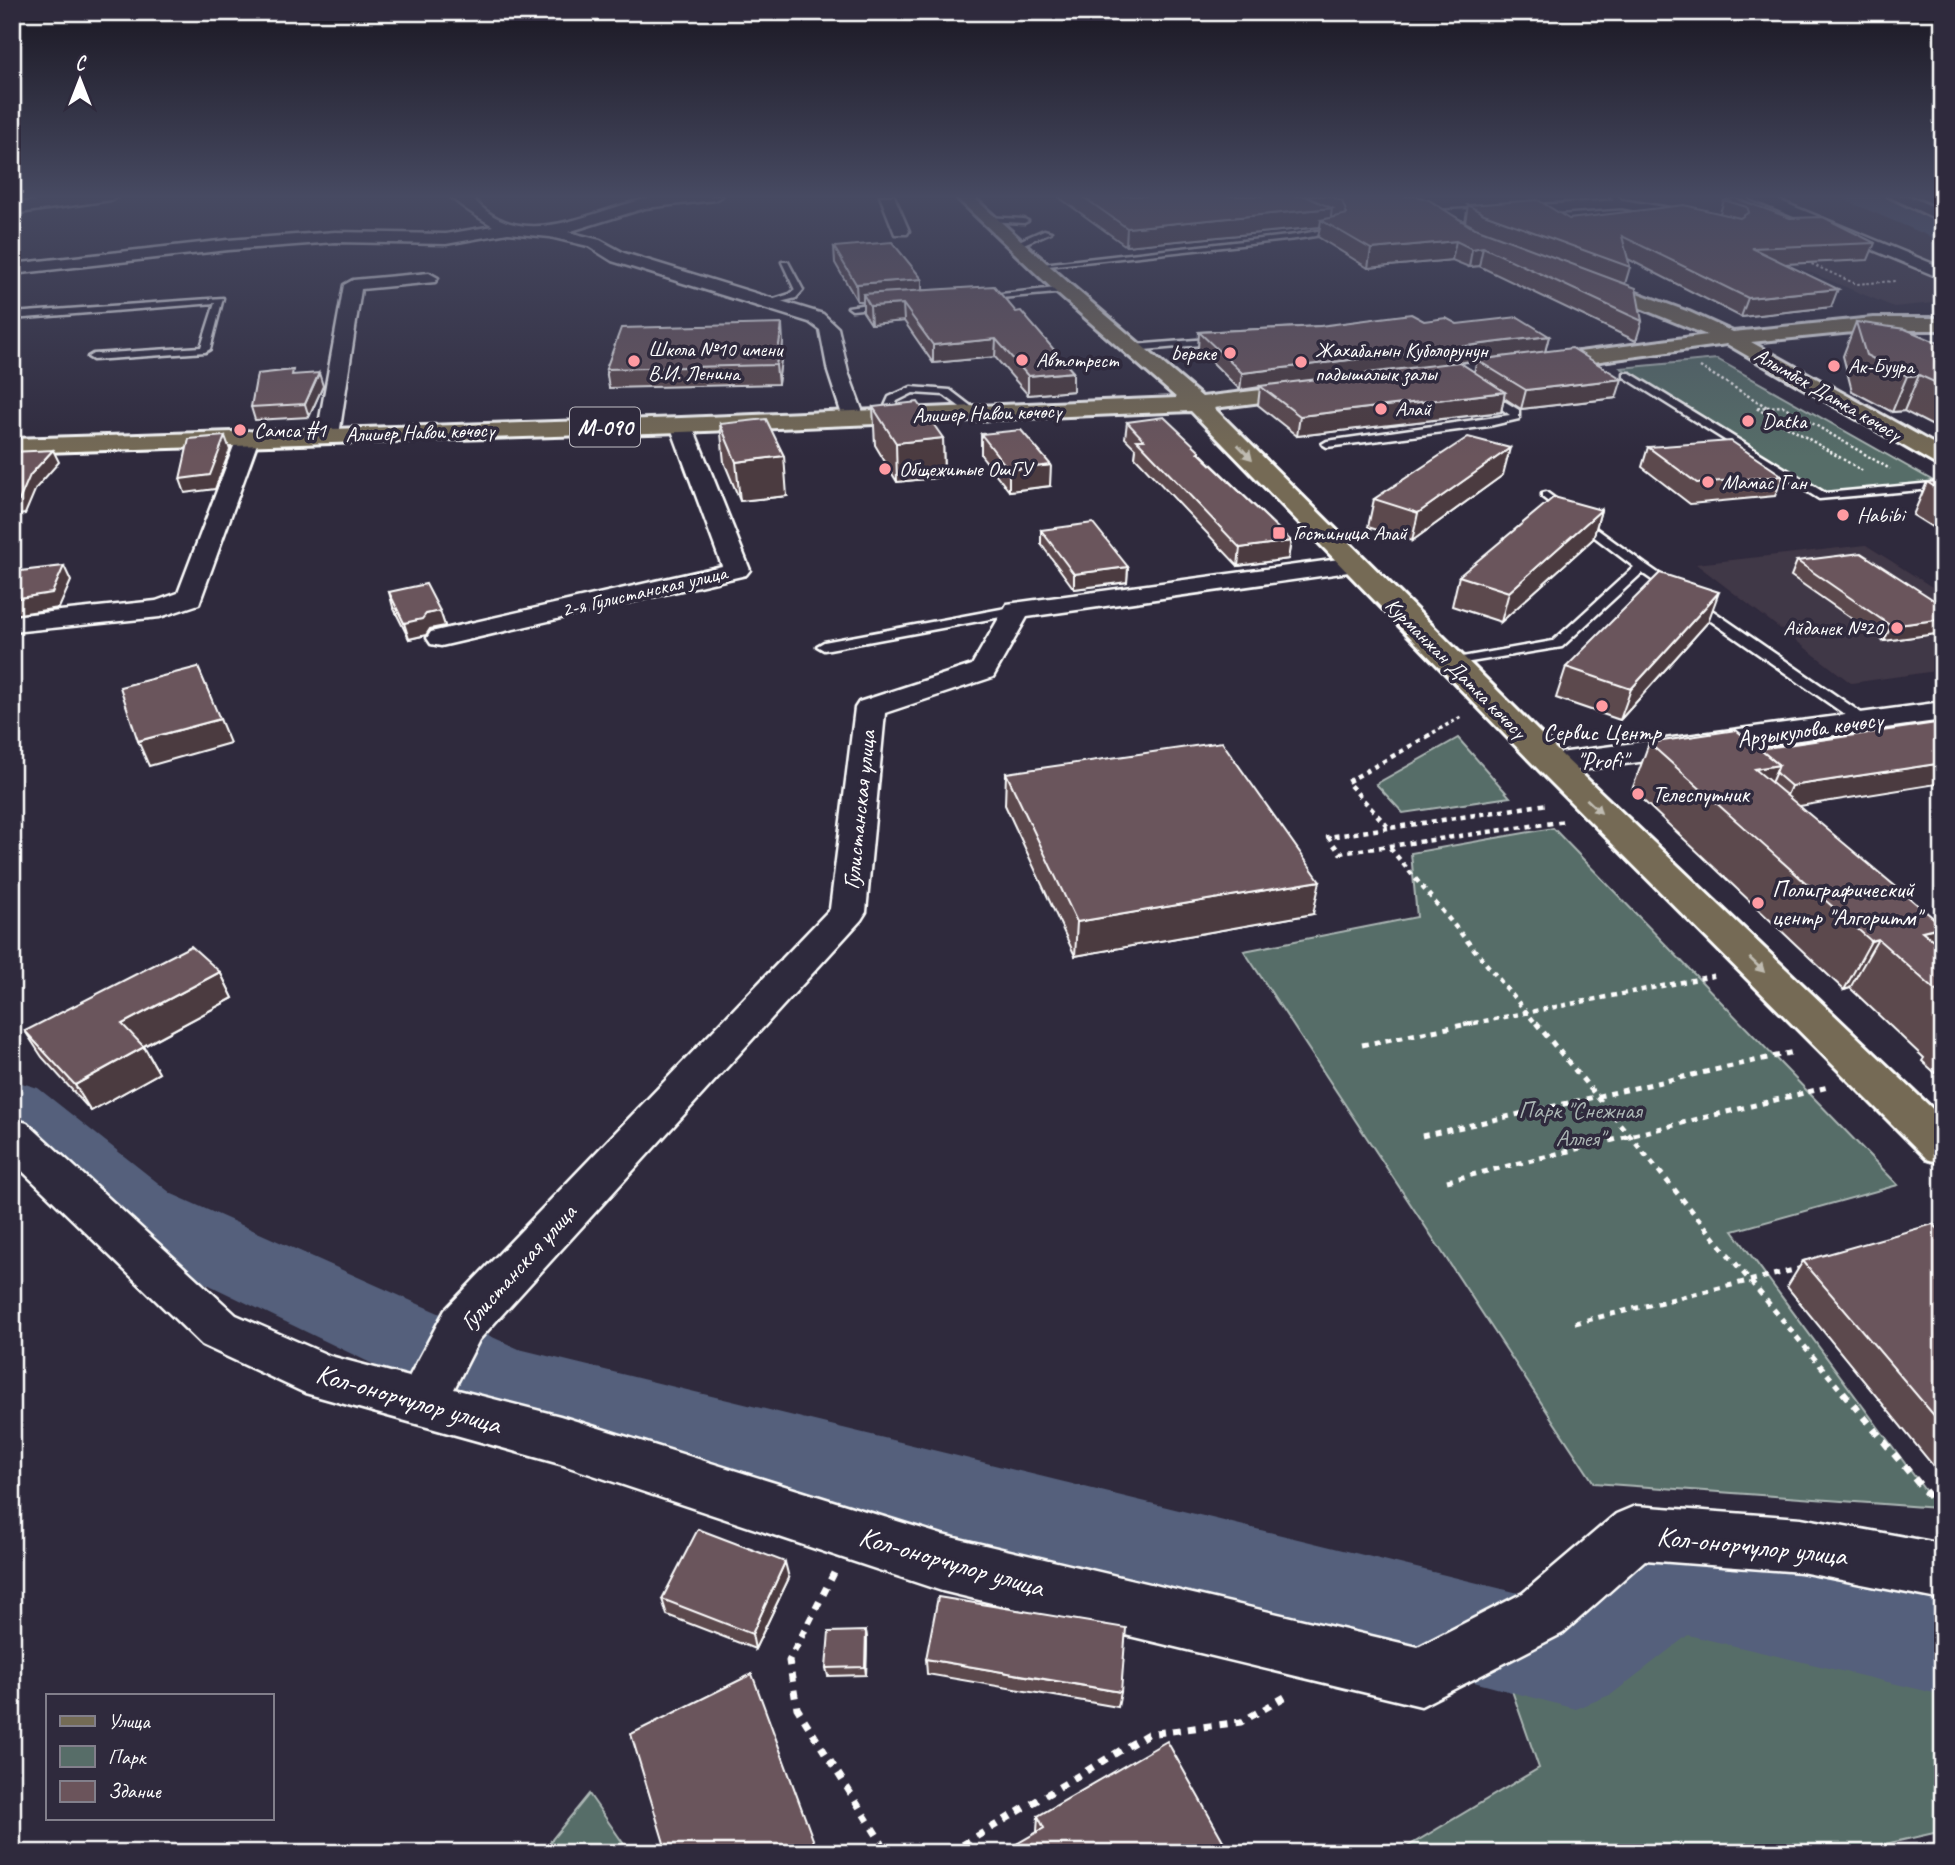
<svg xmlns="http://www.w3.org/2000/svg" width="1955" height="1865" viewBox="0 0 1955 1865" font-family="Caveat,sans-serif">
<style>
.built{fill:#413746}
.green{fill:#576d68;stroke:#abb6b4;stroke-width:2}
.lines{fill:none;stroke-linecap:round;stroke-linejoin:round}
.river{fill:#54607c;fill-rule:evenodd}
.lane-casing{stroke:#fff;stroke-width:5}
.street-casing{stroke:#fff;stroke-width:5}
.secondary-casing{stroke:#fff;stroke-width:6}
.primary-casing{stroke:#fff;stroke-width:6}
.path-far5{stroke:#fff;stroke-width:2;stroke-dasharray:2.5 2.5;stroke-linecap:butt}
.path-far4{stroke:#fff;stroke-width:2.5;stroke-dasharray:2.5 2.5;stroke-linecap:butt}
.path-far3{stroke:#fff;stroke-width:3.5;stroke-dasharray:3.5 3.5;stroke-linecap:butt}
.path-far2{stroke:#fff;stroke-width:4.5;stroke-dasharray:5 5;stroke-linecap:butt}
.path-far1{stroke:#fff;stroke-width:5;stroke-dasharray:6 6;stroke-linecap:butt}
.path{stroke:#fff;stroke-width:7;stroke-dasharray:8 8;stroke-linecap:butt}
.lane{fill:#2f2a3d;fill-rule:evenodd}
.street{fill:#2f2a3d;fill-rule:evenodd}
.secondary{fill:#2f2a3d;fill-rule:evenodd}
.primary{fill:#746b55;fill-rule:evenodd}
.wall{fill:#5c484e;stroke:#fff;stroke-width:2;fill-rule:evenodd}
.shaded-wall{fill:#4b3b40;stroke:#fff;stroke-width:2}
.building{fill:#6b545b;stroke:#fff;stroke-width:2}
.oneway{fill:#c0bcb2}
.poi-dot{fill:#ff9aa2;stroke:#2f2a3d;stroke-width:2.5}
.labels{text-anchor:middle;stroke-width:7;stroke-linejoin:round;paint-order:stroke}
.far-poi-label{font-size:21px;fill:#fff;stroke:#2f2a3d;text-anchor:start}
.far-street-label{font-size:21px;fill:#fff;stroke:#2f2a3d}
.shield{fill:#2f2a3d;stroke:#c1bfc5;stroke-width:2}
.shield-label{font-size:23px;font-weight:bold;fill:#fff}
.street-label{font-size:24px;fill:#fff;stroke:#2f2a3d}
.poi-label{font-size:24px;fill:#fff;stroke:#2f2a3d;text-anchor:start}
.park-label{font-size:24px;fill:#abb6b4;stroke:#2f2a3d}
.near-street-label{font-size:28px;fill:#fff;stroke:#2f2a3d}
</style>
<rect width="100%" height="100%" fill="#2f2a3d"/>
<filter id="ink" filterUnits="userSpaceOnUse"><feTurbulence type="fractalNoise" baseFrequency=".0143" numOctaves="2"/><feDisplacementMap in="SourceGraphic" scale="14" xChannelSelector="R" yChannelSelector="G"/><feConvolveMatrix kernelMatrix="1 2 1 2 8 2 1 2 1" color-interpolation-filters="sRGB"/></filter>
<g filter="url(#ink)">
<g class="built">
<polygon points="1624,196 1943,196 1943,302 1894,307"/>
<polygon points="1866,545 1943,594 1943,670 1851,683 1696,564"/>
</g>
<g class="green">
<polygon points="1717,359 1937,483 1826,495 1621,368"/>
<polygon points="1458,738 1510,797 1403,813 1376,784"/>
<polygon points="1553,828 1898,1185 1733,1231 1938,1508 1594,1483 1244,951 1417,917 1411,853"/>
<polygon points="1711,1624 1943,1677 1943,1831 1846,1853 1397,1853 1539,1768 1511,1688"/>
<polygon points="589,1794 630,1853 541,1853"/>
</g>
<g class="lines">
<g class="river">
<polygon points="1845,196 1879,196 1943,224 1943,242 1849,202"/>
<polygon points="12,1080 38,1088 172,1194 519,1349 1564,1604 1640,1548 1675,1534 1943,1593 1943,1695 1688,1635 1612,1694 1576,1709 507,1426 476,1414 116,1240 12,1150"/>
</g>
<defs>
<g id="lane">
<polygon points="1610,196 1617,196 1626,204 1619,206"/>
<polygon points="985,217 1024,219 1028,221 1024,223 988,221"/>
<polygon points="1334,225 1340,225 1341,232 1296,239 1038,267 1034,265 1296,235 1334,228"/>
<polygon points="1044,230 1051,232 1019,246 1012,244"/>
<polygon points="782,262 788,262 803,290 796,298 768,305 768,301 790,294 795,290"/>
<polygon points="1065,287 1068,292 978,300 974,297"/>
<polygon points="223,298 210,349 205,352 93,360 88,357 93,354 201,347 215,303 12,319 12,313"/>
<polygon points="887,301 890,306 852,310 848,307"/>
<polygon points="1220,338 1225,341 1223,343 1133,351 1128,348 1133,345"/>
<polygon points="1624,373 1630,373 1825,493 1943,482 1943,488 1819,499 1624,377"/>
<polygon points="911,387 950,390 980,413 971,415 944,395 913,393 897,401 889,419 881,419 880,417 889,397"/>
<polygon points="1484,389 1519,410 1519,419 1489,426 1327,447 1322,444 1327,441 1510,415 1481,394 1479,392"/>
<polygon points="1546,492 1645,564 1870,719 1872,722 1870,725 1860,725 1642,573 1562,647 1446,666 1444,663 1451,659 1553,641 1634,567 1542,497 1542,493"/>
<polygon points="1017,606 1023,610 1022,613 824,650 817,646 824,642"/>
</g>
<g id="street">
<polygon points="78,196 118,196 111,200 12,214 12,204"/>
<path d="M450 196H471C518 254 585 213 642 200 668 194 696 196 722 196L715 200 645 208 568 232 600 240 624 253 823 314 838 328 848 372 865 418 862 423H846L843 418 828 372 820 330 809 322 612 261 588 246 550 237 508 233 446 244 335 242 228 250 12 274V264L228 240 335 232 446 234 493 226C478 217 461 207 450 196Z"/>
<polygon points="880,196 894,196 909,231 907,234 895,234"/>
<polygon points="1749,196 1768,196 1943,268 1943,279 1751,199"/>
<polygon points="1622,200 1700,213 1708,218 1700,223 1622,208 1437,221 1429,216 1437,211"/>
<polygon points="429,273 438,278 435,282 361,289 339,435 336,440 320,440 317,435 344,285 353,280"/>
<polygon points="681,419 689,420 692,425 750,570 746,575 441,646 431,644 427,638 431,632 722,566 670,425 673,420"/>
<polygon points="248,431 256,433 259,438 199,604 160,617 12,632 12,616 156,601 178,593 237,438 240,433"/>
<polygon points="1354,557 1363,560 1367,565 1363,570 1027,617 993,677 885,713 866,912 861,920 479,1340 454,1389 560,1416 942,1535 1418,1647 1523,1593 1616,1514 1635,1506 1801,1518 1943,1544 1943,1600 1801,1572 1645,1560 1563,1633 1421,1706 942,1591 560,1464 305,1393 202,1345 12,1161 12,1119 27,1123 236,1315 330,1356 409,1377 445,1310 830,909 855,708 859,702 972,665 1007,604"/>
<polygon points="1943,702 1943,720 1552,774 1541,771 1536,764 1541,757 1552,754"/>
</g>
<polygon id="secondary" points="1888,196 1908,196 1943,211 1943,222"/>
<g id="primary">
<polygon points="955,196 972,196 1072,286 1202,397 1311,384 1319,385 1322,390 1319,395 1311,396 1214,408 1564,757 1943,1119 1943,1164 1927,1159 1540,771 1191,411 681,432 12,453 12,439 681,418 1177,398 1058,294"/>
<polygon points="1590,276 1689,312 1733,332 1873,318 1943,318 1943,330 1873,330 1751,342 1943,449 1943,466 1935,464 1727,344 1534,370 1527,368 1524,364 1527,360 1534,358 1707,335 1584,285 1581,281"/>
</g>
</defs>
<use href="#lane" class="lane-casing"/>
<use href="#street" class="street-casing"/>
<use href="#secondary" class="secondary-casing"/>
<use href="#primary" class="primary-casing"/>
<polyline class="path-far5" points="1807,262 1856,284 1895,281"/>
<g class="path-far4">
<polyline points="1700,367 1767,407 1756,408 1863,471"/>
<polyline points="1767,407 1783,406 1890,469"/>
</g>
<polyline class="path-far3" points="1427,736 1463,716"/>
<g class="path-far2">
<polyline points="1430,735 1347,782 1389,828 1548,804"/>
<polyline points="1388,828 1328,837 1340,853 1566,821"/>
<polyline points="1390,848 1537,1025"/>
<polyline points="1464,1025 1718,975"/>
</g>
<g class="path-far1">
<polyline points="1536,1023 1844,1394"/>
<polyline points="1362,1045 1473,1023"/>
<polyline points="1422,1136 1794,1052"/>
<polyline points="1447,1181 1828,1087"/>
<polyline points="1575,1323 1802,1268"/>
</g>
<g class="path">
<polyline points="1843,1392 1943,1513"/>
<polyline points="834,1573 789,1661 797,1708 888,1853"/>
<polyline points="949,1853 1148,1734 1241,1722 1290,1694"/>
</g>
<use href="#lane" class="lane"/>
<use href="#street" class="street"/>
<use href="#secondary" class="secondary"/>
<use href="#primary" class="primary"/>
</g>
<g class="wall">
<polygon points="1057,196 1417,196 1474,227 1465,222 1468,205 1569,219 1720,213 1724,200 1875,243 1868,260 1786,264 1831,307 1741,317 1628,259 1630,267 1625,284 1642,321 1636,341 1479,266 1469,267 1452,260 1368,268 1318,237 1320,227 1126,246"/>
<polygon points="834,247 922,290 1016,312 1073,372 1073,391 1028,395 995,357 933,363 904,321 871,324 863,312 863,301 857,301 835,263"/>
<path d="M1424 321 1549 336 1545 351 1616 398 1521 409 1504 398 1501 412 1297 436 1258 405 1260 387 1240 390 1198 348 1199 332ZM1477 361 1474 372 1460 363Z"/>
<polygon points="1856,322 1943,345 1943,431 1904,411 1892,412 1852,391 1843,356"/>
<polygon points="783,342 778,384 609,388 606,369"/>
<polygon points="294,375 323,386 309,417 255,420 251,407"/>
<polygon points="873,407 943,438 944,477 897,482 875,445"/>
<polygon points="1127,422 1200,451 1200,453 1291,541 1288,559 1238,566 1135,457 1136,449 1125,438"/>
<polygon points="720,424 787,496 740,501 724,462"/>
<polygon points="981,434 1050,486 1009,491 981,455"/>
<polygon points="1648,447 1783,476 1775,496 1690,504 1642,467"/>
<polygon points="1503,475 1412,541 1368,527 1374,499"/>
<polygon points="1943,481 1943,534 1913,515 1927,482"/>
<polygon points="1601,510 1593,539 1501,622 1452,606 1459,576"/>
<polygon points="1041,530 1128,567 1127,582 1074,589 1041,544"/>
<polygon points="1797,561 1943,606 1943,633 1884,641 1791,576"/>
<polygon points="389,592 440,611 445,626 430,629 426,635 409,639 393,607"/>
<polygon points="1708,622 1620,720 1556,698 1566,667"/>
<polygon points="1943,722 1799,806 1943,948 1943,1080 1922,1061 1924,1058 1850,988 1844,990 1632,790 1649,743 1759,749"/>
<polygon points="1006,773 1313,914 1075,956 1005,805"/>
<polygon points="220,972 233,998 144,1046 159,1073 91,1111 42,1057 25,1031"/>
<polygon points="1943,1233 1943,1478 1787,1287 1803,1261"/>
<polygon points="789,1578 755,1649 667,1615 662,1599"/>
<polygon points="866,1631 867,1639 866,1675 828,1676 826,1668"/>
<polygon points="926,1659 1121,1692 1118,1707 927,1674"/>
<polygon points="1038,1816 1230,1853 1037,1832"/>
</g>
<g class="shaded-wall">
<polygon points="1332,208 1330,225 1321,220 1320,227 1126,246 1127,228"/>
<polygon points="1456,241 1452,260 1368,268 1371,249"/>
<polygon points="1483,247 1479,266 1469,267 1472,249"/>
<polygon points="922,279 922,296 863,294 863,301 857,301 856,284"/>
<polygon points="1838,289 1831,307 1741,317 1748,298"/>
<polygon points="903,304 904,321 871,324 870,306"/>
<polygon points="782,324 783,342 778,384 776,365"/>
<polygon points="1549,336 1545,352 1262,387 1260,386 1260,387 1240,390 1242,373"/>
<polygon points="996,339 995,357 933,363 933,345"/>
<polygon points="1073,372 1073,391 1028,395 1028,376"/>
<polygon points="319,373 323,386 309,417 305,404"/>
<polygon points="1919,375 1904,411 1892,412 1907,376"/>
<polygon points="1622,379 1616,398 1521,409 1526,390"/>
<polygon points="1505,392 1501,412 1297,436 1300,416"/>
<polygon points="225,436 230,450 215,489 185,493 180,479"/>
<polygon points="943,438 944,477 897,482 896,443"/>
<polygon points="1510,448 1503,475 1412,541 1418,513"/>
<polygon points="53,450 59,462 36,488 25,514 12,516 12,502 30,475"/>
<polygon points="784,456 787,496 740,501 736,462"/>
<polygon points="1051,465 1050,486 1009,491 1009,470"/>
<polygon points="1601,510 1593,539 1501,622 1509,592"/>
<polygon points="1291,541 1288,559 1238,566 1240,548"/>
<polygon points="64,566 71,581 59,608 12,615 12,599"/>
<polygon points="1128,567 1127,582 1074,589 1074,574"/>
<polygon points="1719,592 1708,622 1620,720 1631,689"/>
<polygon points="440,611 445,626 430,629 426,635 409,639 404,623 426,614"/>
<polygon points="1943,619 1943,633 1884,641 1891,626"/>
<polygon points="220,719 230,743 149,766 138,741"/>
<polygon points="1943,763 1943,783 1781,809 1791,786"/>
<polygon points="1779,765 1758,812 1755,769"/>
<polygon points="1320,881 1313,914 1075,956 1077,922"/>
<polygon points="1943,927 1943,928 1916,973 1922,931"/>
<polygon points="1878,939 1850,988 1844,990 1871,941"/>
<polygon points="220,972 233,998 136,1050 122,1024"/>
<polygon points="144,1047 159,1073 91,1111 75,1085"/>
<polygon points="785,1562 789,1578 755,1649 752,1634"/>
<polygon points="866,1631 867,1639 866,1675 865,1667"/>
</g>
<g class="building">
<polygon points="1082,196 1305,196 1332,208 1127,228"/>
<polygon points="1329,196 1417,196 1429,200 1470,226 1636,288 1642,321 1483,247 1472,249 1456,241 1371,249 1321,220 1347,214 1342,201"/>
<polygon points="1735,198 1790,218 1823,217 1875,243 1752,248 1838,289 1748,298 1622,236 1630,267 1484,214 1468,205 1538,200 1569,219 1684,205 1740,218 1749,212 1747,207 1724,200"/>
<polygon points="892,242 922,279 856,284 834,247"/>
<polygon points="994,286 1016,312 1021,311 1073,372 1028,376 996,339 933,345 903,304 870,306 863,294"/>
<polygon points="1411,314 1424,321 1446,318 1457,324 1518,317 1549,336 1242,373 1199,332 1320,326"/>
<polygon points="1856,322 1905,329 1943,345 1943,386 1919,375 1907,376 1866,355"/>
<polygon points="782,324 776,365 606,369 621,328"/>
<polygon points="1572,348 1622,379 1526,390 1477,360"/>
<polygon points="1459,362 1505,392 1300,416 1260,386"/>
<polygon points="293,370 292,375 319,373 305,404 251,407 257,374"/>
<polygon points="918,402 943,438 896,443 873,407"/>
<polygon points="1164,417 1200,451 1198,452 1291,541 1240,548 1137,440 1144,440 1127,422"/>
<polygon points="766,419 784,456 736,462 720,424"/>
<polygon points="1021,430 1051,465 1009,470 981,434"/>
<polygon points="225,436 210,475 180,479 189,439"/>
<polygon points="1468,437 1510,448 1418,513 1374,499"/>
<polygon points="1731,441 1783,476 1697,483 1648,447"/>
<polygon points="53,450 30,475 19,501 12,502 12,452"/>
<polygon points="1943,481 1943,492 1927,482"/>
<polygon points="1554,497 1601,510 1509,592 1459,576"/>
<polygon points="1093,523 1128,567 1074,574 1041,530"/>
<polygon points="1861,553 1943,606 1943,619 1891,626 1797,561"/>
<polygon points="64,566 52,593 12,599 12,572"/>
<polygon points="1660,573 1719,592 1631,689 1566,667"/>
<polygon points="426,584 440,611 426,614 422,619 404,623 389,592"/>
<polygon points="198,667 220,719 138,741 120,687"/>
<polygon points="1943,722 1943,763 1791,786 1776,773 1779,765 1759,749"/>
<polygon points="1736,730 1779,765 1755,769 1943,926 1922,931 1943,948 1943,997 1878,939 1871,941 1649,743"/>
<polygon points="1222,742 1320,881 1077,922 1006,773"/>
<polygon points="191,946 220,972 122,1024 144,1047 75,1085 25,1031"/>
<polygon points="1933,1224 1943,1233 1943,1426 1803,1261"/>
<polygon points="698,1529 785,1562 752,1634 662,1599"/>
<polygon points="938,1597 1126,1628 1121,1692 926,1659"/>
<polygon points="866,1631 865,1667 826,1668 829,1632"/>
<polygon points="752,1674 818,1853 667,1853 631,1734"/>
<polygon points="1167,1741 1230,1853 1001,1853 1044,1828 1038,1816"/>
</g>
<defs><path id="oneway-solid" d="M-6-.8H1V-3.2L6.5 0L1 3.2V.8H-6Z" transform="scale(1.75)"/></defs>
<g class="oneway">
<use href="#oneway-solid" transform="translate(1245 452) rotate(46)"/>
<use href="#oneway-solid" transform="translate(1594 806) rotate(44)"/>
<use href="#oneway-solid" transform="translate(1757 965) rotate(44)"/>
</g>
</g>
<linearGradient id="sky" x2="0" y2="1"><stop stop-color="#1a1722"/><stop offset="0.43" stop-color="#474a62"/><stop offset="1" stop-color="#474a62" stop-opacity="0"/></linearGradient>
<rect width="1955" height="457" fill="url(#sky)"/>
<g class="poi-dot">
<circle cx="1230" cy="353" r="7"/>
<circle cx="1022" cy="360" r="7"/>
<circle cx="634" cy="361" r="7"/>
<circle cx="1301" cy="362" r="7"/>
<circle cx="1834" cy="366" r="7"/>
<circle cx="1381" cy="409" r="7"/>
<circle cx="1748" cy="421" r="7"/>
<circle cx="240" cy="430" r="7"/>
<circle cx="885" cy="469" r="7"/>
<circle cx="1708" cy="482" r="7"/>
<circle cx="1843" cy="515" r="7"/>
<rect x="1272" y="526" width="14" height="14" rx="3.5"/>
<circle cx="1897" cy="628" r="7"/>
<circle cx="1602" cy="706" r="7"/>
<circle cx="1638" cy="794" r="7"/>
<circle cx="1758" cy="903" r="7"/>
</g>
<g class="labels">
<g class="far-poi-label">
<text x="648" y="356">Школа №10 имени<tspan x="648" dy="24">В.И. Ленина</tspan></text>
<text x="1315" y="357">Жахабанын Куболорунун<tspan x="1315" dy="24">падышалык залы</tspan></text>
<text x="1216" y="360" text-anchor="end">Ьереке</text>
<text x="1036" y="367">Автотрест</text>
<text x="1848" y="373">Ак-Буура</text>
<text x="1395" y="416">Алай</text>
<text x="1762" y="428">Datka</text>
<text x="254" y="437">Самса #1</text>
<text x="899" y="476">Общежитые ОшГУ</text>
<text x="1722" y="489">Мамас Ган</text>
<text x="1857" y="522">Habibi</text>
<text x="1293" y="540">Гостиница Алай</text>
<text x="1883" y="635" text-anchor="end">Айданек №20</text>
</g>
<g class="far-street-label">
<text transform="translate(1828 394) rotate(30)" y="7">Алымбек Датка көчөсү</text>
<text transform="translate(987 413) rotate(-2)" y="7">Алишер Навои көчөсү</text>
<text transform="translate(420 432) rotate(-2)" y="7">Алишер Навои көчөсү</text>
<text transform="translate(644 591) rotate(-13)" y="7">2-я Гулистанская улица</text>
<text transform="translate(1456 668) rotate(45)" y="7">Курманжан Датка көчөсү</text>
</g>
<rect class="shield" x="570" y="407.5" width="70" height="39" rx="5"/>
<g class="shield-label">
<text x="605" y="435">М-090</text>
</g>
<g class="street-label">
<text transform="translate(1810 729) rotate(-8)" y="8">Арзыкулова көчөсү</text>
<text transform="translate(859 810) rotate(-84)" y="8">Гулистанская улица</text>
<text transform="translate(518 1267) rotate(-48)" y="8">Гулистанская улица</text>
</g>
<g class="poi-label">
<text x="1602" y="740" text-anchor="middle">Сервис Центр<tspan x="1602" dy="28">"Profi"</tspan></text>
<text x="1652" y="802">Телеспутник</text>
<text x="1772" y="897">Полиграфический<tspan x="1772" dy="28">центр "Алгоритм"</tspan></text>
</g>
<g class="park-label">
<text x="1580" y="1118">Парк "Снежная<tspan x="1580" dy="28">Аллея"</tspan></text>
</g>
<g class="near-street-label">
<text transform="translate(409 1398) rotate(16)" y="10">Кол-онорчулор улица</text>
<text transform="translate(1752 1545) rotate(6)" y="10">Кол-онорчулор улица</text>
<text transform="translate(952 1561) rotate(16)" y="10">Кол-онорчулор улица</text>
</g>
</g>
<rect width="1955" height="1865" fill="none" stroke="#2f2a3d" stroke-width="42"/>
<rect x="21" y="21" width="1913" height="1823" fill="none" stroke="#fff" stroke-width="2.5" filter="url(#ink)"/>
<rect x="46" y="1694" width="228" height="126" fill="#2f2a3d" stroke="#827f8b" stroke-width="2"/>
<rect x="60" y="1716" width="35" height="10" fill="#746b55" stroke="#827f8b" stroke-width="2"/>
<text x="108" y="1728" font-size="21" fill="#ffffff">Улица</text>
<rect x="60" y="1746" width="35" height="21" fill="#576d68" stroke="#827f8b" stroke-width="2"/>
<text x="108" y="1764" font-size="21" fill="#ffffff">Парк</text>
<rect x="60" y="1781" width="35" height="21" fill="#6b545b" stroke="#827f8b" stroke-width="2"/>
<text x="108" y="1798" font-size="21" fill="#ffffff">Здание</text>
<g transform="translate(80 80)" stroke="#2f2a3d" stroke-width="5" paint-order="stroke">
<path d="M0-5L12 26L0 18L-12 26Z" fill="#ffffff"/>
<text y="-10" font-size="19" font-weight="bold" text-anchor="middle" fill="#ffffff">С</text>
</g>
</svg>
